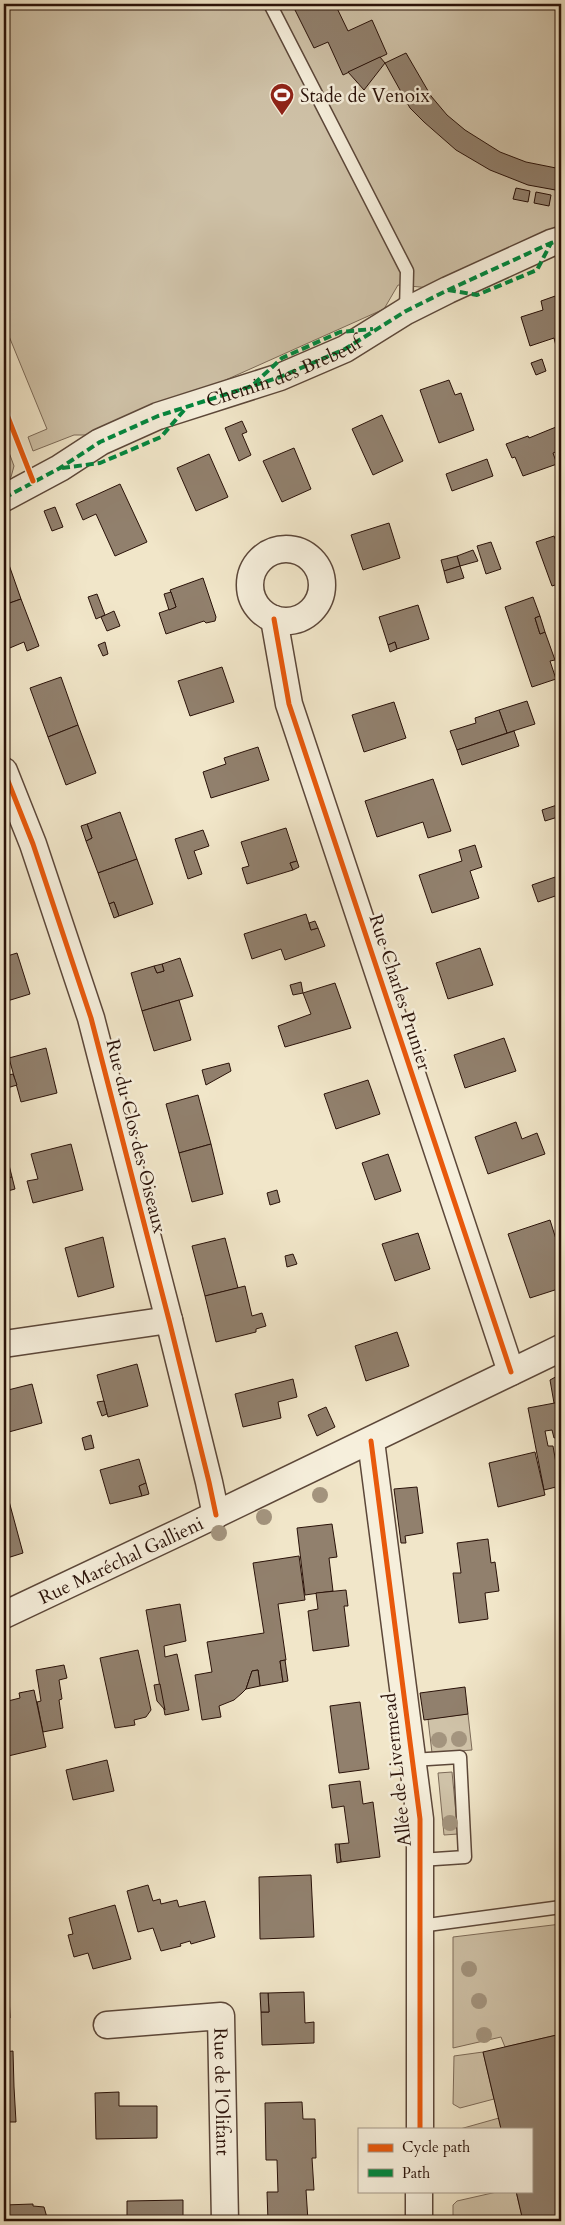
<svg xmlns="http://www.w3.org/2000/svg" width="565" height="2225" viewBox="0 0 565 2225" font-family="Cardo,serif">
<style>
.green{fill:#cfc2a8;stroke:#7c6a58}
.building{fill:#91806d;stroke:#2a1209}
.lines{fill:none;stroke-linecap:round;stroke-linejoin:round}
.lane-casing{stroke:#5c4739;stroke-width:15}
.street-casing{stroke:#5c4739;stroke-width:29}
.lane{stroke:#f6efdc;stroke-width:12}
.street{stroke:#f6efdc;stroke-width:26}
.quiet{stroke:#00873e;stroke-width:4;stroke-dasharray:8 4;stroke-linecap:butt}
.cycleway-casing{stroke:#f6efdc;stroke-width:8}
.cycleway{stroke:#e8590c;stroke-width:5}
.tree{fill:#a3947e}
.labels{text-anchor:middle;stroke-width:5;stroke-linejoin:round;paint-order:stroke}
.poi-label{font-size:19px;fill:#2a1209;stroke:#f6efdc;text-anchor:start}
.street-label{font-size:19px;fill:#2a1209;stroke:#f6efdc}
</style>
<rect width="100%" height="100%" fill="#f1e6c9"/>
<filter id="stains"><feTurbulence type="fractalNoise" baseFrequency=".004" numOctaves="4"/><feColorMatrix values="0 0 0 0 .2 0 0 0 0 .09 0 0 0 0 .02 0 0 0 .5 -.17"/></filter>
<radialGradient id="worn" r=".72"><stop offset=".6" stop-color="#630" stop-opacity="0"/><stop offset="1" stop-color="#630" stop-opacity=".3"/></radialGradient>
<g class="green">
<polygon points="4,4 561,4 561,229 431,288 398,285 384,309 103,435 74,435 33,451 28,437 47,429 4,324"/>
<polygon points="4,439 14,466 11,477 4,480"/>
<polygon points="468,1714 472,1750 432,1753 428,1719"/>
<polygon points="452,1772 458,1834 444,1835 438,1773"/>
<polygon points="561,1924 561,2034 505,2047 501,2037 453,2048 453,1937"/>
<polygon points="483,2052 494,2099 460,2108 453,2104 454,2056"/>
<polygon points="499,2118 501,2129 460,2129"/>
<polygon points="501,2191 516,2191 523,2221 453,2221 453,2205 457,2201"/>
</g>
<g class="building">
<polygon points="292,4 335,4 348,31 372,20 387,54 343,75 328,42 314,48"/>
<polygon points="406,53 431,96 447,115 465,130 500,152 526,162 561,169 561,191 528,185 490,170 456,150 424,122 410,108 385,63"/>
<polygon points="380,57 385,63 364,90 348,72"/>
<polygon points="516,188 530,191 528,202 513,199"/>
<polygon points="536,192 551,195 549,206 534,203"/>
<polygon points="561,294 561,344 556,346 554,338 530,346 521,317 543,310 541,301"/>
<polygon points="542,359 546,371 536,375 531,363"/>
<polygon points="449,380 455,395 461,393 474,430 439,443 420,390"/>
<polygon points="561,394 561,411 556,396"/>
<polygon points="382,415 403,461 373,475 352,429"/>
<polygon points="242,421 247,432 242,434 251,455 239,461 225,428"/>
<polygon points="556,427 561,439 561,450 553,453 557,464 523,476 515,457 512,458 506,444 528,436 529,438"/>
<polygon points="294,448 311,489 282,502 263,461"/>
<polygon points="209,454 228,497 196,511 177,468"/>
<polygon points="487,459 493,476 452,491 446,474"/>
<polygon points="120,484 147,542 115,556 96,514 83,520 76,504"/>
<polygon points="55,507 63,527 52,531 44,511"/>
<polygon points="389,523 400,558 363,570 351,535"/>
<polygon points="554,536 559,549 561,548 561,583 552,586 536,542"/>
<polygon points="491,542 501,569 486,574 477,546"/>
<polygon points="473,550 478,561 460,566 457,556"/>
<polygon points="457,556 460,566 444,571 441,560"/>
<polygon points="8,562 21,599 4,605 4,563"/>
<polygon points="460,566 464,578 447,583 444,571"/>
<polygon points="203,578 216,617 215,621 206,623 204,621 166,634 159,613 176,607 170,590"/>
<polygon points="171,592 176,607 169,610 164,594"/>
<polygon points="97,594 105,615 96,619 88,597"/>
<polygon points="533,597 540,616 535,618 540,634 545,632 555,660 550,661 556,679 532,687 505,607"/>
<polygon points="21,599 39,646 27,651 24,642 5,650 4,605"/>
<polygon points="418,605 429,639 397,649 395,642 388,645 379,617"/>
<polygon points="114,611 120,626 107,631 101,617"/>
<polygon points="540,616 545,632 540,634 535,618"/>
<polygon points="105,642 108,654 103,656 98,645"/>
<polygon points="395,642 397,649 390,652 388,645"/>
<polygon points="222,667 234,702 190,716 178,681"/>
<polygon points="61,677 78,725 48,737 30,688"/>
<polygon points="527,701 535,724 507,733 499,710"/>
<polygon points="394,702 406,738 364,752 352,715"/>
<polygon points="499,710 507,733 457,750 450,731 476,723 475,718"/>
<polygon points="78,725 96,773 66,785 48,737"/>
<polygon points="514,731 519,746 462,765 457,750"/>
<polygon points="258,747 269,780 211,798 203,772 226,764 224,758"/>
<polygon points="433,779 451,831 428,838 423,822 377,837 365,801"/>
<polygon points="560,804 561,816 545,821 542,810"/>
<polygon points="120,812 137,859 98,873 86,841 92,838 87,824"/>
<polygon points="87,824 92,838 86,841 81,826"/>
<polygon points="286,828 297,861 290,863 293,870 247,884 242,868 249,866 241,842"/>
<polygon points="203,830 209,846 194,851 202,874 188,879 175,839"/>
<polygon points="475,845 482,867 470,871 479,898 432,913 419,875 462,861 459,850"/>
<polygon points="137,859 153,904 119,916 114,902 109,904 98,873"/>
<polygon points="297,861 299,867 293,870 290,863"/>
<polygon points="561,875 561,894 538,902 532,885"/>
<polygon points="114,902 119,916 114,918 109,904"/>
<polygon points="306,914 311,930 318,928 325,946 285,960 281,949 252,959 244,934"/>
<polygon points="315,921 318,928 311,930 309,923"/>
<polygon points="480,948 493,985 448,999 436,963"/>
<polygon points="17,953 30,994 4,1002 4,957"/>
<polygon points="180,958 193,996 142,1011 131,973 154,966 157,973 164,971 162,964"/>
<polygon points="162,964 164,971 157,973 154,966"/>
<polygon points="301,982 303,993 293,995 290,985"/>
<polygon points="335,983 351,1028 285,1047 278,1026 311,1014 303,993"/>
<polygon points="179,1000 191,1040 154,1051 142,1011"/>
<polygon points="504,1038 516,1071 465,1088 454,1055"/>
<polygon points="46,1048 57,1093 21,1102 9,1058"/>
<polygon points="229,1063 231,1071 206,1085 202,1070"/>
<polygon points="13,1074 17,1085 7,1088 4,1076"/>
<polygon points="368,1080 380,1114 336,1129 324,1094"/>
<polygon points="198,1095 211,1144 179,1153 166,1104"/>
<polygon points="516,1122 522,1139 537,1133 545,1154 488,1174 475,1137"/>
<polygon points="71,1144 83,1190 33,1203 27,1181 38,1179 31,1154"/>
<polygon points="211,1144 223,1194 192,1202 179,1153"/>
<polygon points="388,1154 401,1191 375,1200 362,1163"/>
<polygon points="9,1165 12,1177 4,1179 4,1166"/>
<polygon points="12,1177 15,1189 4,1192 4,1179"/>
<polygon points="277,1190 280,1202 270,1205 267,1193"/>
<polygon points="550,1220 561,1255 561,1288 530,1298 508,1234"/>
<polygon points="418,1233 430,1269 395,1281 382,1244"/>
<polygon points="103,1237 114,1287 78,1297 65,1248"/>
<polygon points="225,1238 238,1288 205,1296 192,1246"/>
<polygon points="293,1254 297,1264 287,1267 285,1256"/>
<polygon points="245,1286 252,1316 262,1313 266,1326 256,1329 256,1332 216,1342 205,1296"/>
<polygon points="397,1332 409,1366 366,1381 355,1346"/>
<polygon points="137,1364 148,1406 108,1417 97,1375"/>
<polygon points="559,1375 561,1402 554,1403 550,1380"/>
<polygon points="293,1379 297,1397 278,1402 281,1418 243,1427 235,1394"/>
<polygon points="32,1384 42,1423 5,1433 4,1391"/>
<polygon points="104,1401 107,1414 102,1416 97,1402"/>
<polygon points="560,1402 561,1436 554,1438 552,1430 545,1431 548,1446 553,1446 560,1486 544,1490 528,1408"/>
<polygon points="326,1407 335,1427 317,1436 308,1415"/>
<polygon points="4,1428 9,1446 4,1447"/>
<polygon points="91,1435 94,1448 85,1450 82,1438"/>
<polygon points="535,1452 545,1495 498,1507 489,1463"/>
<polygon points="139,1459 146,1483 139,1486 142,1496 110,1504 100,1470"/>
<polygon points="146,1483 149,1494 142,1496 139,1486"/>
<polygon points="417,1487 423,1533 405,1536 406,1543 401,1543 394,1489"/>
<polygon points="4,1490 6,1490 23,1553 4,1559"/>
<polygon points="332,1524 337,1557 329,1558 333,1591 305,1595 297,1528"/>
<polygon points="488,1539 491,1563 495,1562 499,1591 485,1593 488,1619 459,1623 453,1573 461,1573 457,1543"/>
<polygon points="299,1556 305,1600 278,1604 286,1660 280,1661 283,1682 260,1686 258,1670 252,1671 246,1689 242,1693 234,1700 219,1706 221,1717 202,1720 195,1675 212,1672 207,1642 264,1633 253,1563"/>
<polygon points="346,1590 348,1606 344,1606 349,1646 313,1651 308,1611 318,1609 316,1593"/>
<polygon points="180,1604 186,1641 164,1646 165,1657 177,1654 189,1710 165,1715 146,1610"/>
<polygon points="138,1650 151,1710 146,1717 134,1720 135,1725 115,1728 100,1658"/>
<polygon points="285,1660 288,1681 283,1682 280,1661"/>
<polygon points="64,1665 67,1678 59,1680 62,1699 59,1700 63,1728 43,1732 37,1702 41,1701 36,1670"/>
<polygon points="258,1670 260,1686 246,1689 252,1671"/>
<polygon points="160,1684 165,1710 157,1701 154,1685"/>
<polygon points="465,1687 468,1714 424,1720 420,1693"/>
<polygon points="34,1690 46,1747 4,1757 4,1702 20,1698 19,1693"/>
<polygon points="360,1702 369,1769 339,1773 330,1706"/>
<polygon points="107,1760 114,1791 73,1800 66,1770"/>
<polygon points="360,1781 363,1804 373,1802 380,1857 341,1862 339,1844 349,1843 344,1806 332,1808 329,1785"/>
<polygon points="4,1818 8,1840 4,1841"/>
<polygon points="335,1844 339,1844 341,1862 337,1863"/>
<polygon points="311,1875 314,1937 260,1939 259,1877"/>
<polygon points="148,1885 153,1901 160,1899 161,1904 177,1900 179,1907 205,1901 215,1937 191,1944 190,1941 180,1944 181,1946 161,1951 153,1928 138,1932 127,1891"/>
<polygon points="115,1905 131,1959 93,1969 88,1953 74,1957 68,1935 73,1934 69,1918"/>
<polygon points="4,1971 8,1971 10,2018 4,2018"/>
<polygon points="304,1992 305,2023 314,2022 314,2043 262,2045 261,2012 269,2012 268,1993"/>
<polygon points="260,1993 268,1993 269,2012 261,2012"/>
<polygon points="561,2034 561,2221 523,2221 516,2191 531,2191 531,2129 501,2129 483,2052"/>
<polygon points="13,2051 14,2087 16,2122 6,2122 6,2113 4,2113 4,2052"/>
<polygon points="119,2092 119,2106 157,2106 157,2138 96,2139 95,2093"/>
<polygon points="302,2102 303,2119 315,2119 316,2158 312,2158 314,2190 306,2190 308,2221 268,2221 267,2192 278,2192 277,2160 266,2160 265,2103"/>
<polygon points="183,2200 183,2221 127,2221 127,2201"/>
<polygon points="33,2204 33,2206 44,2207 48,2221 4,2221 4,2205"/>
</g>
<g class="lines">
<defs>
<g id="lane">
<polyline points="270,4 407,271 406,311"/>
<polyline points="412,1760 460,1757 465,1857 420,1860"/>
<polyline points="420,1926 561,1907"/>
</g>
<g id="street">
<path id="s1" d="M4 498 60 468 100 442 158 416 280 377 345 349 406 311 448 290 551 243 561 240"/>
<circle cx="286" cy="585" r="36"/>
<polyline points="274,619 289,704 511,1372"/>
<polyline points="4,771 33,844 91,1018 169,1320 209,1482 216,1515"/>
<polyline points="4,1344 169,1320"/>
<polyline points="371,1441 420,1819 420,2129"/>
<path id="s2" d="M4 1615 186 1529 561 1348"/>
<path id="s3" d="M107 2025 221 2016 225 2221"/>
<polyline points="419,2221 419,2191"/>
</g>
</defs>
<use href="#lane" class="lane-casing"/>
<use href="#street" class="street-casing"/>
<use href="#lane" class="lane"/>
<use href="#street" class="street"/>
<g class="quiet">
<polyline points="448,290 477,295 537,270 551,243"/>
<polyline points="254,384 282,358 340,332 373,329"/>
<polyline points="62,468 100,463 161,437 186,408"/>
<polyline points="4,498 60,468 100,442 158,416 280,377 345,349 406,311 448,290 551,243 561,240"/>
</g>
<defs>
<g id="cycleway">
<polyline points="4,407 33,481"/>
<polyline points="274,619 289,704 511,1372"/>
<polyline points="4,771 33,844 91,1018 169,1320 209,1482 216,1515"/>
<polyline points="371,1441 420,1819 420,2129"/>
</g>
</defs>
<use href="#cycleway" class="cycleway-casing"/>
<use href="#cycleway" class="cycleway"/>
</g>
<g class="tree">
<circle cx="320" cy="1495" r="8"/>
<circle cx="264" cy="1517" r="8"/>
<circle cx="219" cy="1533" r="8"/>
<circle cx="459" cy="1739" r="8"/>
<circle cx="439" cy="1740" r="8"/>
<circle cx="450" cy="1823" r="8"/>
<circle cx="469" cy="1969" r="8"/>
<circle cx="479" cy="2001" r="8"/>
<circle cx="484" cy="2035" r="8"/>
</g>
<defs>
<symbol id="stadium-pin" viewBox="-11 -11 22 30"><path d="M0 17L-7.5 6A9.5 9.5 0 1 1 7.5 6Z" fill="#8f2418" stroke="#f6efdc"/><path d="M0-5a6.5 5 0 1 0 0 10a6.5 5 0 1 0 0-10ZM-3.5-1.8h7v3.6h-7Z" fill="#fff"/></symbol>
</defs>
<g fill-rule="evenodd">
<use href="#stadium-pin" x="268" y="81" width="28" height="38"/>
</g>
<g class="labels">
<g class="poi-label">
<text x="300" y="102">Stade de Venoix</text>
</g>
<g class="street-label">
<text dy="7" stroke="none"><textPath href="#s1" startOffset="308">Chemin des Brebeuf</textPath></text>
<text transform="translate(401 992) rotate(72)" y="7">Rue Charles Prunier</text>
<text transform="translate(137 1136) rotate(76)" y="7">Rue du Clos des Oiseaux</text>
<text dy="7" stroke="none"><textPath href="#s2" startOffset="129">Rue Maréchal Gallieni</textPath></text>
<text transform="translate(396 1770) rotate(-96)" y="7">Allée de Livermead</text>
<text dy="7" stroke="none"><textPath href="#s3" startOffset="190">Rue de l'Olifant</textPath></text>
</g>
</g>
<rect width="565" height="2225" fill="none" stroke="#f1e6c9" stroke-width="20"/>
<rect x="5" y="5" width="555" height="2215" fill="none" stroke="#2a1209" stroke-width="2.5"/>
<rect x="10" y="10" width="545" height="2205" fill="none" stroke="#2a1209"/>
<rect x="358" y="2128" width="175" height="65" fill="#f6efdc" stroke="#a49788"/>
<rect x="368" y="2144" width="25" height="8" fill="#e8590c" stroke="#a49788"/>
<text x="402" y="2152" font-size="15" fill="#2a1209">Cycle path</text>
<rect x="368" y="2169" width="25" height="8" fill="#00873e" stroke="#a49788"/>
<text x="402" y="2178" font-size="15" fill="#2a1209">Path</text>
<rect width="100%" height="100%" filter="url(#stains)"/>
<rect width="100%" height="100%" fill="url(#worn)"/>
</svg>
